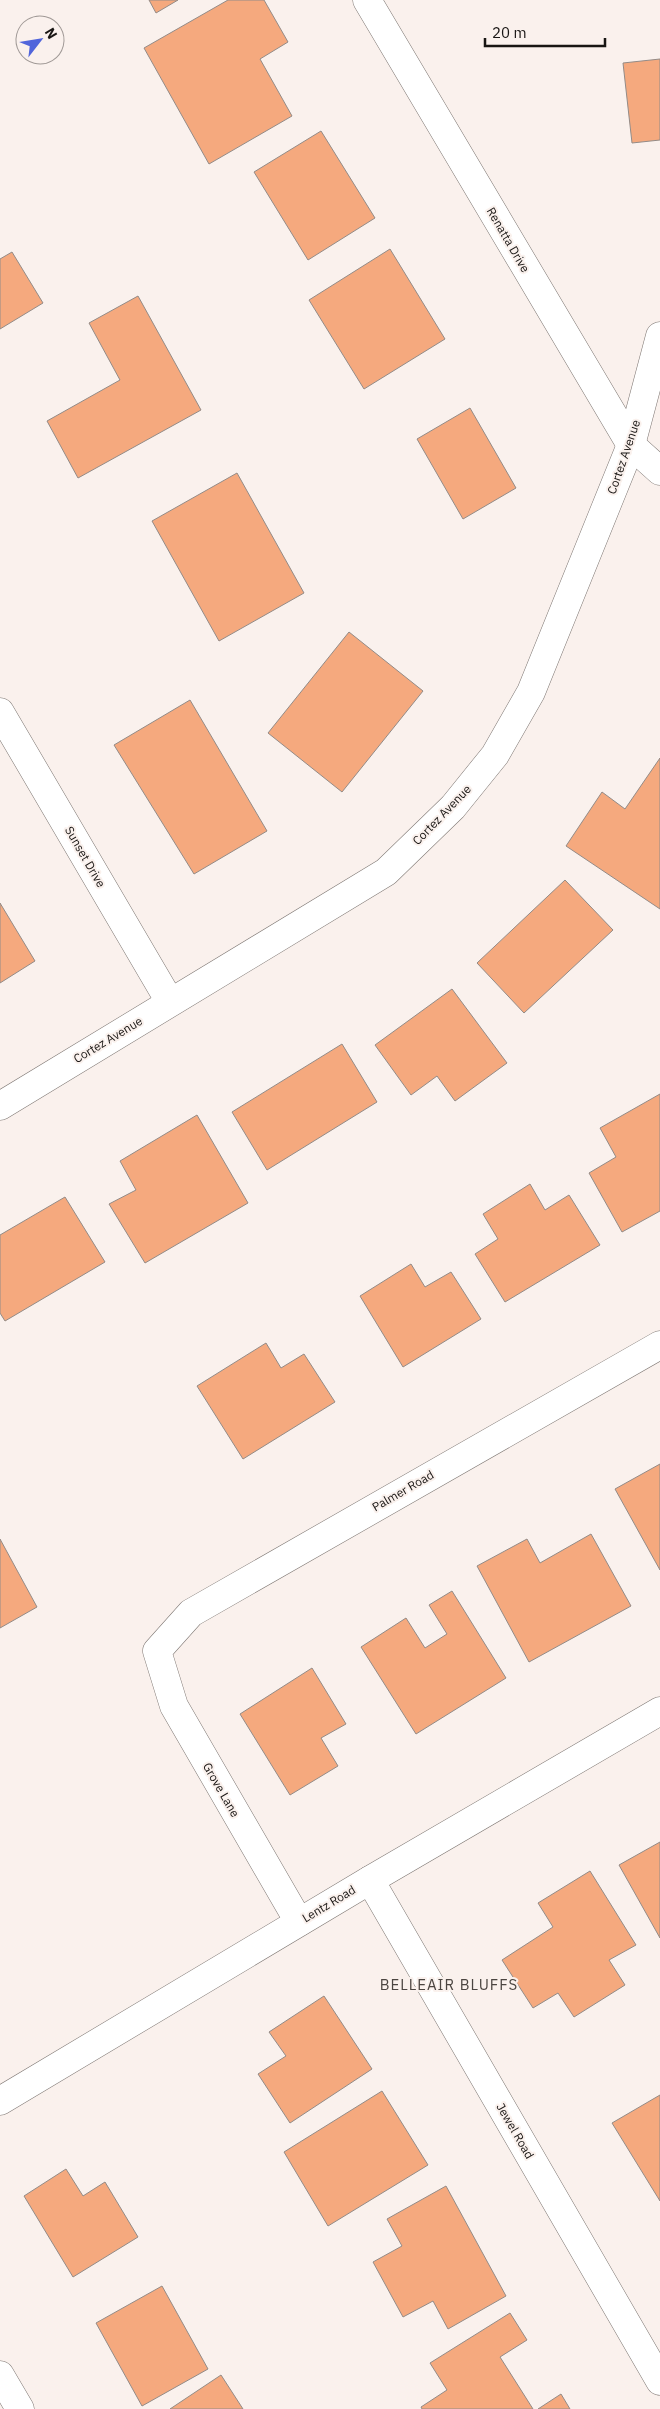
<svg xmlns="http://www.w3.org/2000/svg" width="660" height="2409" viewBox="0 0 660 2409" font-family="'IBM Plex Sans',sans-serif">
<style>
.building{fill:#f5a97e;stroke:#938b87}
.lines{fill:none;stroke-linecap:round;stroke-linejoin:round}
.minor-casing{stroke:#7e7773;stroke-width:29}
.minor{stroke:#fff;stroke-width:28}
.labels{text-anchor:middle;stroke-width:4;stroke-linejoin:round;paint-order:stroke}
.street-label{font-size:12px;fill:#181513;stroke:#faf1ed}
.quarter-label{font-size:15px;letter-spacing:1px;fill:#4b4541;stroke:#faf1ed}
</style>
<rect width="100%" height="100%" fill="#faf1ed"/>
<g class="building">
<polygon points="149,0 178,0 156,13"/>
<polygon points="228,0 264,0 288,42 260,59 292,116 209,164 144,48"/>
<polygon points="660,59 660,140 632,143 623,63"/>
<polygon points="321,131 375,218 308,260 254,172"/>
<polygon points="390,249 445,339 364,389 309,300"/>
<polygon points="12,252 43,303 0,329 0,259"/>
<polygon points="138,296 201,410 78,478 47,421 120,380 89,323"/>
<polygon points="470,408 516,488 463,519 417,439"/>
<polygon points="237,473 304,593 219,641 152,521"/>
<polygon points="349,632 423,691 342,792 268,733"/>
<polygon points="190,700 267,831 194,874 114,745"/>
<polygon points="660,758 660,909 566,846 602,792 625,809"/>
<polygon points="565,880 613,930 524,1013 477,963"/>
<polygon points="0,903 35,961 0,983"/>
<polygon points="452,989 507,1063 455,1101 437,1076 411,1095 375,1045"/>
<polygon points="342,1044 377,1102 267,1170 232,1112"/>
<polygon points="660,1094 660,1211 622,1232 589,1173 616,1157 600,1128"/>
<polygon points="197,1115 248,1203 145,1263 109,1204 136,1190 120,1161"/>
<polygon points="530,1184 545,1210 569,1195 600,1245 505,1302 475,1254 498,1239 483,1214"/>
<polygon points="65,1197 105,1262 5,1321 0,1313 0,1235"/>
<polygon points="411,1264 425,1287 451,1272 481,1319 403,1367 360,1296"/>
<polygon points="266,1343 281,1368 304,1354 335,1402 243,1459 197,1386"/>
<polygon points="660,1464 660,1570 615,1489"/>
<polygon points="591,1534 631,1606 529,1662 477,1566 527,1539 540,1563"/>
<polygon points="0,1539 37,1607 0,1628"/>
<polygon points="452,1591 506,1678 416,1734 361,1647 406,1618 425,1648 447,1634 429,1605"/>
<polygon points="312,1668 346,1724 321,1738 338,1766 290,1795 240,1714"/>
<polygon points="660,1842 660,1938 619,1865"/>
<polygon points="590,1871 636,1945 609,1960 625,1985 574,2017 558,1993 533,2008 502,1960 553,1927 538,1903"/>
<polygon points="324,1996 372,2069 290,2123 258,2074 286,2056 269,2032"/>
<polygon points="382,2091 428,2165 328,2226 284,2152"/>
<polygon points="660,2095 660,2201 612,2123"/>
<polygon points="66,2169 83,2196 105,2182 138,2237 73,2277 24,2196"/>
<polygon points="446,2186 506,2296 448,2329 433,2301 403,2317 373,2262 402,2246 387,2219"/>
<polygon points="162,2286 208,2369 142,2406 96,2323"/>
<polygon points="510,2313 527,2340 500,2357 533,2409 422,2409 421,2407 447,2390 430,2363"/>
<polygon points="221,2375 243,2409 170,2409"/>
<polygon points="561,2394 570,2409 538,2409"/>
</g>
<g class="lines">
<defs>
<g id="minor">
<polyline points="367,0 631,445 660,471"/>
<polyline points="0,712 170,1002"/>
<polyline points="0,1106 386,872 453,807 495,755 531,692 631,445 660,336"/>
<polyline points="370,1880 660,2381"/>
<polyline points="299,1922 174,1706 157,1651 191,1613 660,1345"/>
<polyline points="0,2101 370,1880 660,1711"/>
<polyline points="0,2375 20,2409"/>
</g>
</defs>
<use href="#minor" class="minor-casing"/>
<use href="#minor" class="minor"/>
</g>
<g class="labels">
<g class="street-label">
<text transform="translate(508 240) rotate(60)" y="4">Renatta Drive</text>
<text transform="translate(624 457) rotate(-71)" y="4">Cortez Avenue</text>
<text transform="translate(442 815) rotate(-46)" y="4">Cortez Avenue</text>
<text transform="translate(85 857) rotate(60)" y="4">Sunset Drive</text>
<text transform="translate(108 1040) rotate(-31)" y="4">Cortez Avenue</text>
<text transform="translate(403 1491) rotate(-30)" y="4">Palmer Road</text>
<text transform="translate(221 1790) rotate(60)" y="4">Grove Lane</text>
<text transform="translate(329 1904) rotate(-31)" y="4">Lentz Road</text>
<text transform="translate(515 2131) rotate(60)" y="4">Jewel Road</text>
</g>
<g class="quarter-label">
<text x="449" y="1990">BELLEAIR BLUFFS</text>
</g>
</g>
<g transform="translate(40 40) rotate(59)"><circle r="24" fill="#faf1ed" stroke="#a09996"/>
<path d="M0-4L9 19L0 12L-9 19Z" fill="#5165db"/>
<text y="-8" font-size="14" font-weight="bold" text-anchor="middle" fill="#181513">N</text>
</g>
<path d="M485 38v8h120v-8" fill="none" stroke="#181513" stroke-width="2.5"/>
<text x="492" y="38" font-size="15" fill="#181513" stroke="#faf1ed" stroke-width="4" paint-order="stroke">20 m</text>
</svg>
